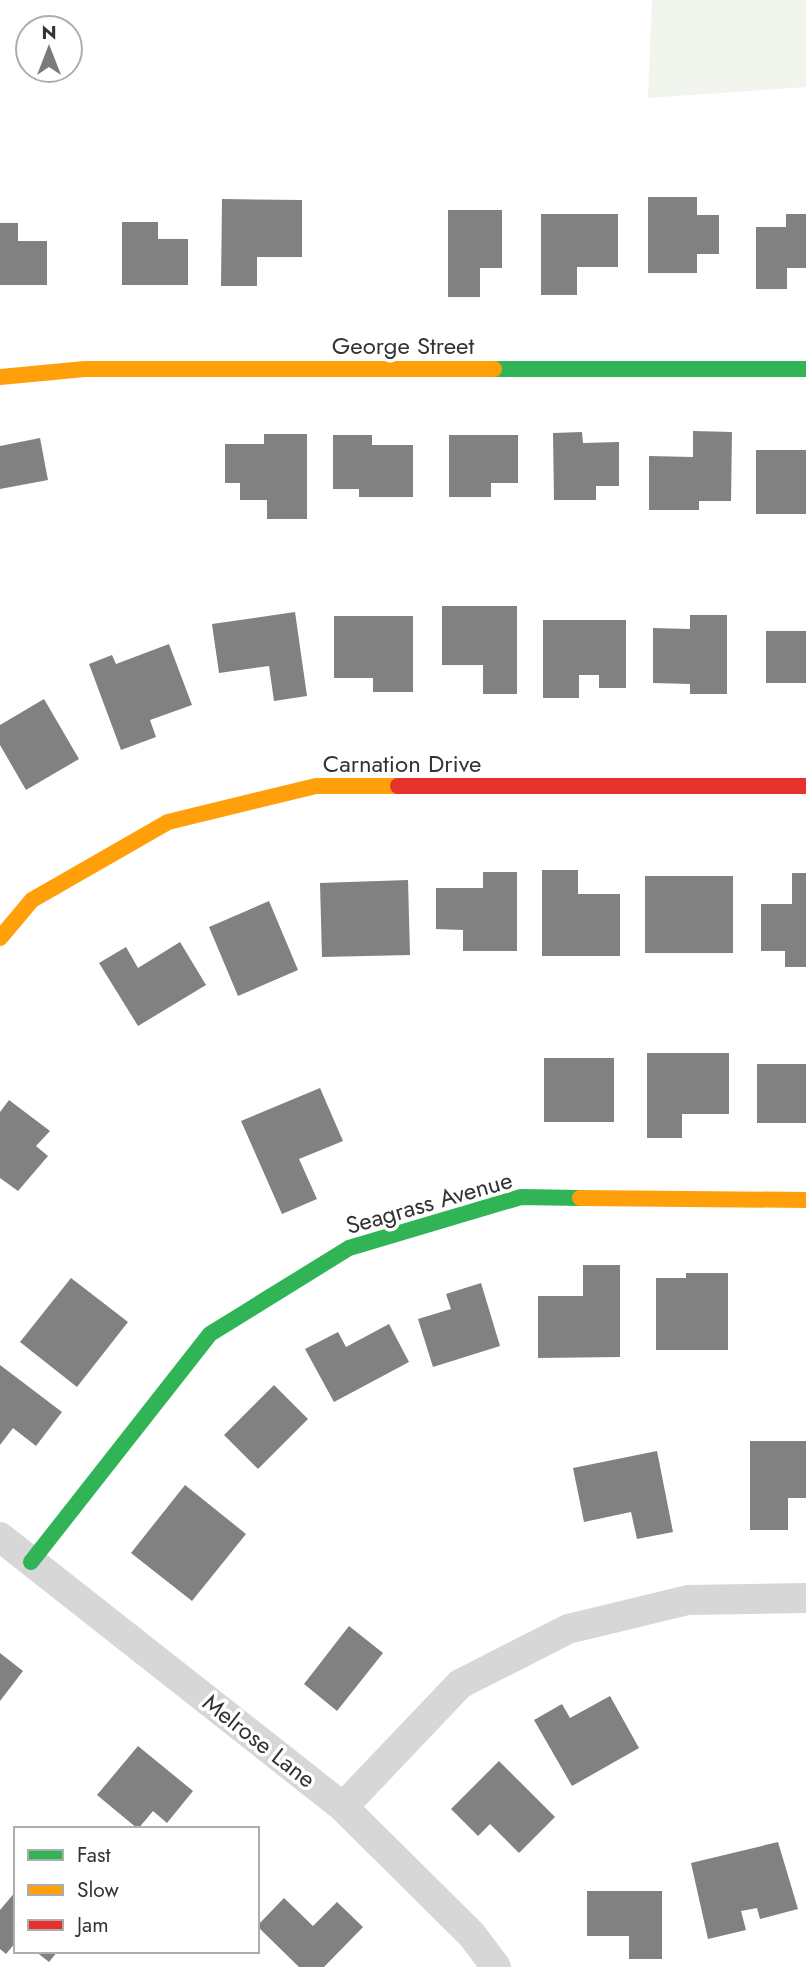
<svg xmlns="http://www.w3.org/2000/svg" width="806" height="1967" viewBox="0 0 806 1967" font-family="Jost,sans-serif">
<style>
.green{fill:#f1f5ed}
.building{fill:#818181}
.lines{fill:none;stroke-linecap:round;stroke-linejoin:round}
.street{stroke:#d7d7d7;stroke-width:30}
.fast{stroke:#30b455;stroke-width:16}
.slow{stroke:#ff9f0a;stroke-width:16}
.jam{stroke:#e5322d;stroke-width:16}
.labels{text-anchor:middle;stroke-width:7;stroke-linejoin:round;paint-order:stroke}
.street-label{font-size:24px;fill:#333;stroke:#fff}
</style>
<rect width="100%" height="100%" fill="#fff"/>
<polygon class="green" points="652,0 806,0 806,87 648,98"/>
<g class="building">
<polygon points="648,197 697,197 697,215 719,215 719,254 697,254 697,273 648,273"/>
<polygon points="222,199 302,200 302,257 257,257 257,286 221,286"/>
<polygon points="448,210 502,210 502,268 480,268 480,297 448,297"/>
<polygon points="541,214 618,214 618,267 577,267 577,295 541,295"/>
<polygon points="786,214 806,214 806,268 787,268 787,289 756,289 756,227 786,227"/>
<polygon points="122,222 158,222 158,239 188,239 188,285 122,285"/>
<polygon points="0,223 18,223 18,241 47,241 47,285 0,285"/>
<polygon points="693,431 732,432 731,501 699,501 699,510 649,510 649,456 693,457"/>
<polygon points="582,432 583,443 619,442 619,486 596,486 596,500 554,500 553,433"/>
<polygon points="264,434 307,434 307,519 267,519 267,500 240,500 240,483 225,483 225,444 264,444"/>
<polygon points="333,435 372,435 372,445 413,445 413,497 359,497 359,489 333,489"/>
<polygon points="449,435 518,435 518,483 491,483 491,497 449,497"/>
<polygon points="40,438 48,480 0,489 0,446"/>
<rect x="756" y="450" width="50" height="64"/>
<polygon points="442,606 517,606 517,694 483,694 483,665 442,665"/>
<polygon points="295,612 307,696 274,701 269,666 219,673 212,624"/>
<polygon points="690,615 727,615 727,694 690,694 690,684 653,683 653,628 690,629"/>
<polygon points="334,616 413,616 413,692 373,692 373,678 334,678"/>
<polygon points="543,620 626,620 626,688 599,688 599,675 579,675 579,698 543,698"/>
<rect x="766" y="631" width="40" height="52"/>
<polygon points="169,644 192,705 150,720 156,737 121,750 89,664 112,655 116,664"/>
<polygon points="44,699 79,759 26,790 0,745 0,725"/>
<polygon points="542,870 578,870 578,894 620,894 620,956 542,956"/>
<polygon points="483,872 517,872 517,951 463,951 463,930 436,929 436,888 483,888"/>
<polygon points="792,873 806,873 806,967 785,967 785,951 761,951 761,904 792,904"/>
<rect x="645" y="876" width="88" height="77"/>
<polygon points="408,880 410,955 322,957 320,883"/>
<polygon points="269,901 298,970 238,996 209,927"/>
<polygon points="180,942 206,985 138,1026 99,963 126,947 138,968"/>
<polygon points="647,1053 729,1053 729,1114 682,1114 682,1138 647,1138"/>
<rect x="544" y="1058" width="70" height="64"/>
<rect x="757" y="1064" width="49" height="59"/>
<polygon points="320,1088 343,1141 299,1159 317,1199 282,1214 241,1121"/>
<polygon points="9,1100 50,1131 36,1146 48,1156 18,1191 0,1178 0,1112"/>
<polygon points="583,1265 620,1265 620,1357 538,1358 538,1296 583,1296"/>
<polygon points="686,1273 728,1273 728,1350 656,1350 656,1278 686,1278"/>
<polygon points="71,1278 128,1322 77,1387 20,1342"/>
<polygon points="481,1283 500,1346 433,1367 418,1319 451,1309 446,1294"/>
<polygon points="389,1324 409,1362 334,1402 305,1349 338,1332 346,1347"/>
<polygon points="0,1365 62,1412 36,1446 13,1428 0,1445"/>
<polygon points="274,1385 308,1419 258,1469 224,1435"/>
<polygon points="750,1441 806,1441 806,1498 788,1498 788,1530 750,1530"/>
<polygon points="657,1451 673,1532 637,1539 631,1512 584,1522 573,1468"/>
<polygon points="185,1485 246,1534 192,1601 131,1553"/>
<polygon points="349,1626 383,1653 337,1711 304,1684"/>
<polygon points="0,1653 23,1671 0,1701"/>
<polygon points="610,1696 639,1748 572,1786 534,1720 562,1704 570,1718"/>
<polygon points="138,1746 193,1791 167,1823 153,1811 138,1829 97,1795"/>
<polygon points="499,1761 555,1817 519,1853 490,1824 478,1836 451,1809"/>
<polygon points="778,1842 798,1909 760,1919 757,1908 741,1911 746,1930 708,1939 691,1863"/>
<polygon points="16,1891 16,1942 6,1954 0,1949 0,1910"/>
<polygon points="587,1891 662,1891 662,1959 629,1959 629,1936 587,1936"/>
<polygon points="284,1898 313,1926 337,1902 363,1927 324,1967 299,1967 257,1926"/>
<polygon points="35,1951 58,1951 49,1962"/>
</g>
<g class="lines">
<g class="street">
<polyline points="0,1537 343,1807 472,1935 496,1967"/>
<polyline points="343,1807 460,1684 568,1629 688,1600 806,1598"/>
</g>
<g class="fast">
<polyline points="494,369 806,369"/>
<polyline points="31,1562 210,1334 349,1248 521,1197 580,1198"/>
</g>
<g class="slow">
<polyline points="0,377 85,369 494,369"/>
<polyline points="0,938 32,900 168,822 316,786 398,786"/>
<polyline points="580,1198 806,1200"/>
</g>
<polyline class="jam" points="398,786 806,786"/>
</g>
<g class="labels">
<g class="street-label">
<text x="403" y="354">George Street</text>
<text x="402" y="772">Carnation Drive</text>
<text transform="translate(429 1203) rotate(-16)" y="8">Seagrass Avenue</text>
<text transform="translate(259 1741) rotate(38)" y="8">Melrose Lane</text>
</g>
</g>
<rect x="14" y="1827" width="245" height="126" fill="#ffffff" stroke="#adadad" stroke-width="2"/>
<rect x="28" y="1850" width="35" height="10" fill="#30b455" stroke="#adadad" stroke-width="2"/>
<text x="77" y="1862" font-size="21" fill="#333333">Fast</text>
<rect x="28" y="1885" width="35" height="10" fill="#ff9f0a" stroke="#adadad" stroke-width="2"/>
<text x="77" y="1897" font-size="21" fill="#333333">Slow</text>
<rect x="28" y="1920" width="35" height="10" fill="#e5322d" stroke="#adadad" stroke-width="2"/>
<text x="77" y="1932" font-size="21" fill="#333333">Jam</text>
<g transform="translate(49 49)"><circle r="33" fill="#ffffff" stroke="#adadad" stroke-width="2"/>
<path d="M0-5L12 26L0 18L-12 26Z" fill="#7a7a7a"/>
<text y="-10" font-size="19" font-weight="bold" text-anchor="middle" fill="#333333">N</text>
</g>
</svg>
